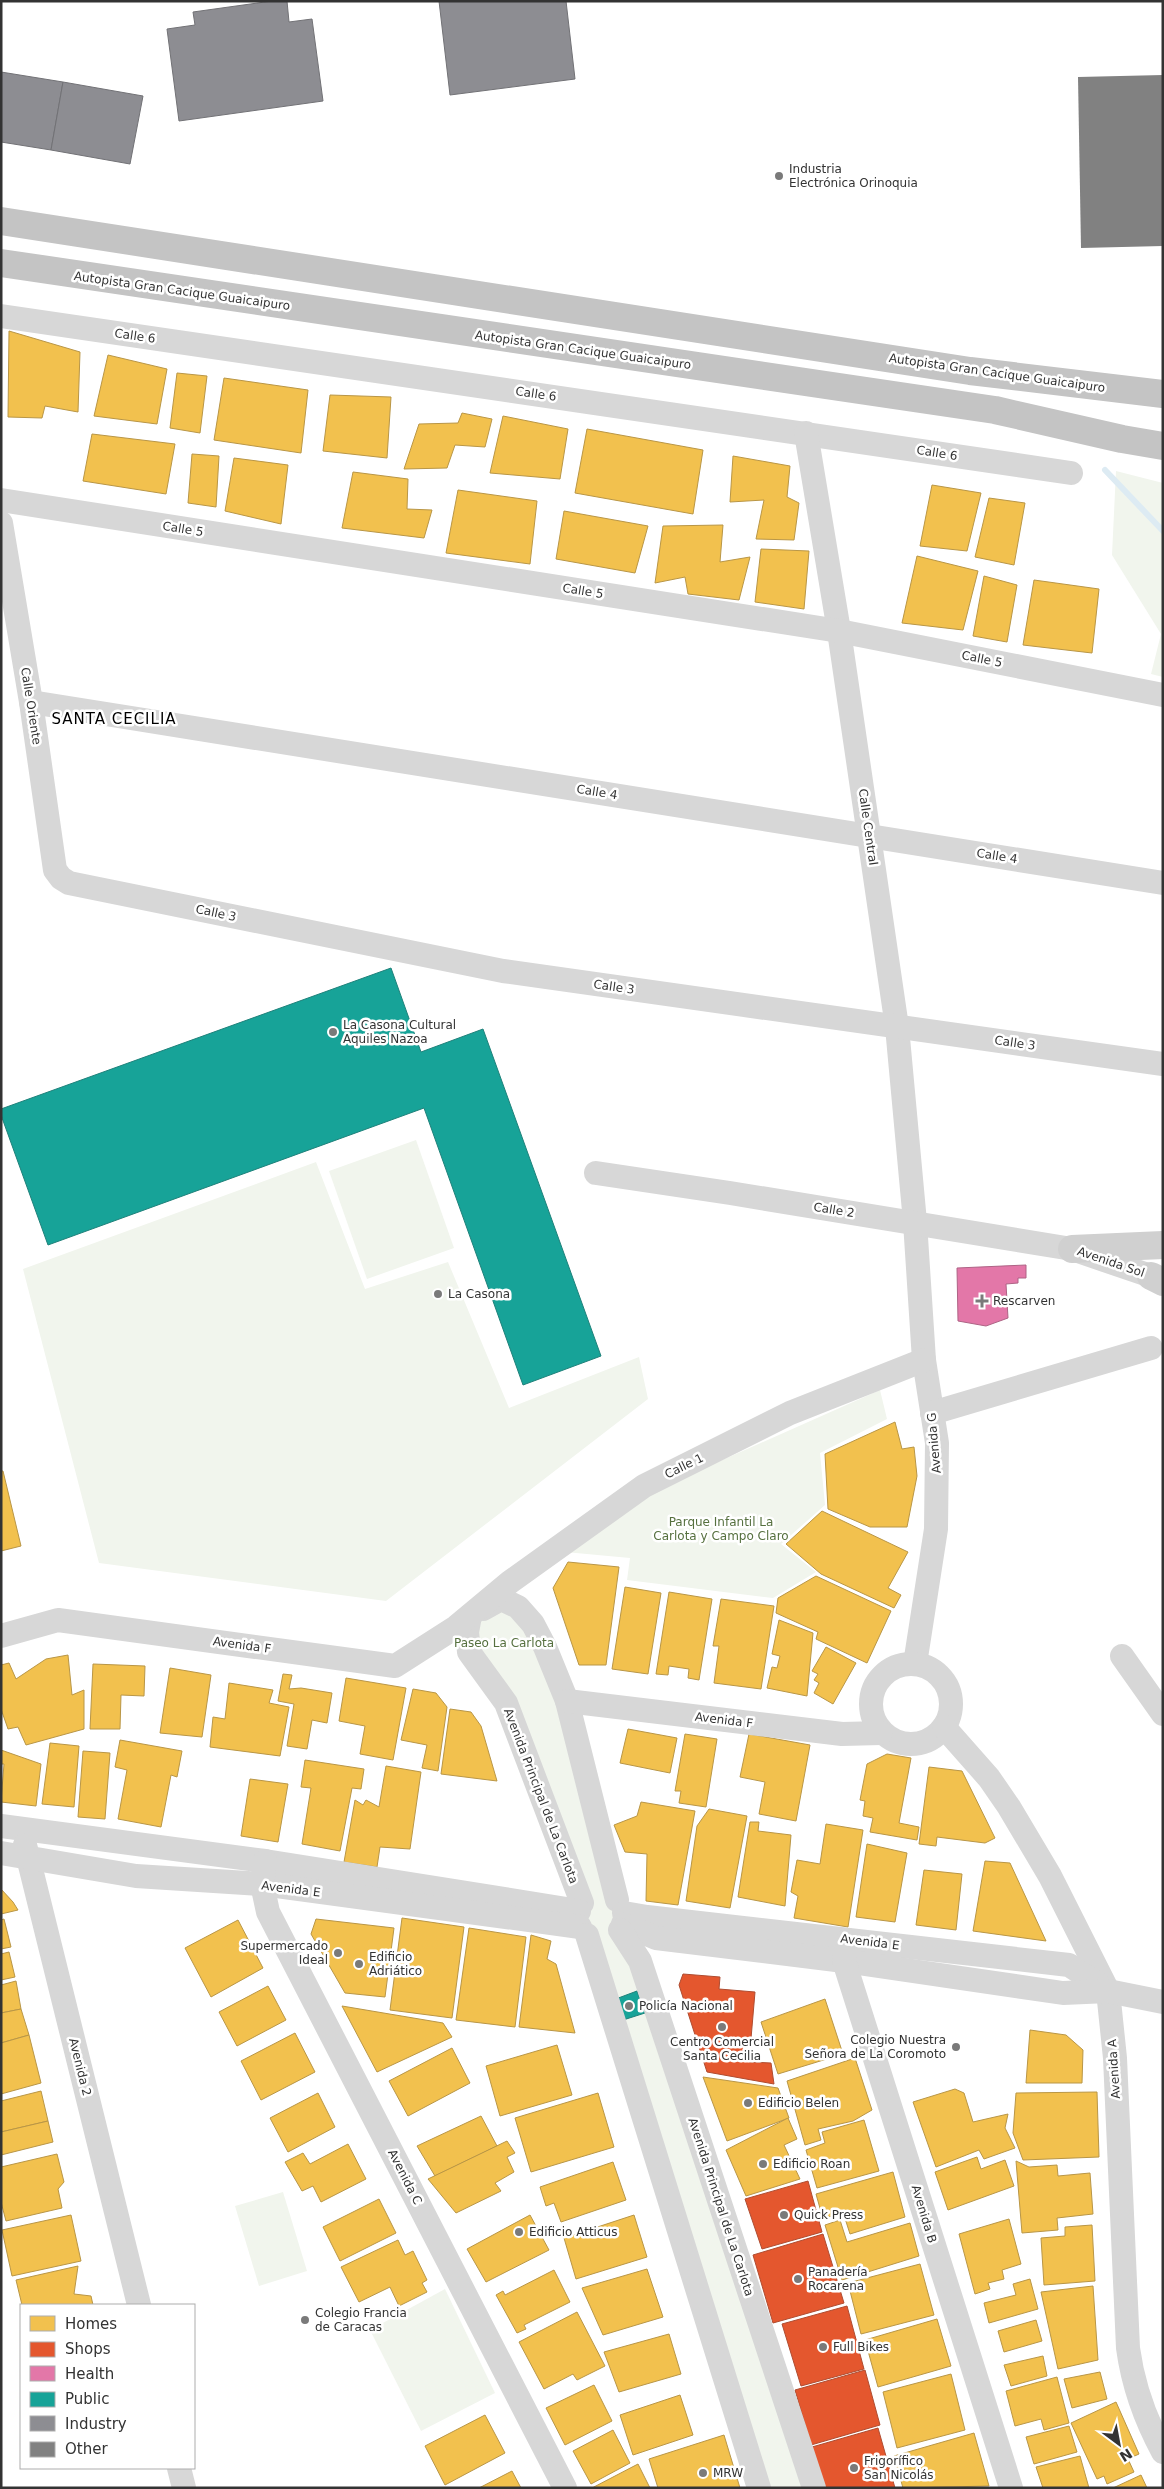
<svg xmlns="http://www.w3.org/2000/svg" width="1164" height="2489" viewBox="0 0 1164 2489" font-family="'DejaVu Sans',sans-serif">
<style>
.green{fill:#f1f5ed}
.homes{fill:#f2c14e;stroke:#b99646}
.shops{fill:#e4572e;stroke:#af4c30}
.health{fill:#e377a8;stroke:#ae6385}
.public{fill:#17a398;stroke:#1f817a}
.industry{fill:#8d8d92;stroke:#727276}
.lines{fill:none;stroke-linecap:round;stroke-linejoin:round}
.stream{stroke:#ddebf3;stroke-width:6}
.building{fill:#818181}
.minor{stroke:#d7d7d7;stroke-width:24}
.secondary{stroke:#d0d0d0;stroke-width:28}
.motorway{stroke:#c4c4c4;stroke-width:28}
.poi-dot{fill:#7a7a7a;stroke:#fff;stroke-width:2}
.labels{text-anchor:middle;stroke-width:5;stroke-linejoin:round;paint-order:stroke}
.poi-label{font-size:12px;fill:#333;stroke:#fff;text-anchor:start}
.street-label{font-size:12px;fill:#333;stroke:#fff}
.park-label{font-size:12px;fill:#56703f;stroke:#fff}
.quarter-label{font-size:15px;letter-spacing:1px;fill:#000;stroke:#fff}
</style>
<rect width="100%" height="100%" fill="#fff"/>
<g class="green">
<polygon points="1116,471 1163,483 1163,677 1151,674 1161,634 1112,555"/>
<polygon points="416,1140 454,1248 367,1279 329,1171"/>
<polygon points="316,1162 365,1289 448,1262 509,1408 639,1357 648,1399 386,1601 99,1563 23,1269"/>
<polygon points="880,1390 887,1419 820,1453 825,1505 781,1544 816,1572 773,1598 627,1580 630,1558 565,1552 657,1489"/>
<polygon points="501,1599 533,1624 617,1900 814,2488 759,2488 587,1935 467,1632"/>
<polygon points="283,2192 307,2271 259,2286 235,2206"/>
<polygon points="445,2289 495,2393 421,2431 370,2330"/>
</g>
<g class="homes">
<polygon points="9,331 80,352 78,412 45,406 42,418 8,417"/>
<polygon points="108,355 167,369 157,424 94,416"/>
<polygon points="177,373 207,376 200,433 170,428"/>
<polygon points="224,378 308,390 301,453 214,440"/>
<polygon points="330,395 391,397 387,458 323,451"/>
<polygon points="462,413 492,419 485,447 455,445 447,468 404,469 419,424 458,423"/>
<polygon points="503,416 568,429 560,479 490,473"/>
<polygon points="587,429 703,450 693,514 575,493"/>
<polygon points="92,434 175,444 166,494 83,481"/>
<polygon points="192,454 219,456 216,507 188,503"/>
<polygon points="733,456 790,466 787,497 799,503 794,540 756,539 764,500 730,502"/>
<polygon points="234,458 288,465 281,524 225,511"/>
<polygon points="353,472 408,479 407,509 432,510 424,538 342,528"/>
<polygon points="932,485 981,493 967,551 920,546"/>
<polygon points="458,490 537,501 530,564 446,553"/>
<polygon points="989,498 1025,503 1014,565 975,557"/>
<polygon points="564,511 648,526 635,573 556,559"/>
<polygon points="723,525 720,562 750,557 739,600 688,594 685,577 655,583 663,526"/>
<polygon points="761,549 809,551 804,609 755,602"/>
<polygon points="917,556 978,571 963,630 902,623"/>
<polygon points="984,576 1017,585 1007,642 973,636"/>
<polygon points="1034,580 1099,589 1092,653 1023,645"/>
<polygon points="895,1422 902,1449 914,1447 917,1476 907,1527 870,1527 828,1509 825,1454"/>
<polygon points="1,1471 3,1471 21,1546 1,1551"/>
<polygon points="822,1511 908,1552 888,1588 901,1595 894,1608 821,1574 786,1544"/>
<polygon points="568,1562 619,1567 606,1665 579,1665 553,1588"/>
<polygon points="816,1576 891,1611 867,1663 816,1639 818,1632 776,1613 778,1598"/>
<polygon points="625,1587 661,1593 648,1674 612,1669"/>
<polygon points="669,1592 712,1599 699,1680 688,1678 689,1669 669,1666 668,1675 656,1674"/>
<polygon points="721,1599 774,1606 761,1689 714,1683 719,1646 713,1646"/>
<polygon points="779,1620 813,1633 807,1696 767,1688 772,1667 777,1668 780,1656 772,1654"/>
<polygon points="826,1647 856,1663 833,1704 814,1693 819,1683 814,1680 818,1674 812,1671"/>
<polygon points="68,1655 72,1695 84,1690 84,1729 26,1745 18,1727 8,1729 1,1709 1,1665 9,1663 16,1679 46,1659"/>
<polygon points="93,1664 145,1666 144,1696 121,1695 120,1729 90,1729"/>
<polygon points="170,1668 211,1675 202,1737 160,1733"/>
<polygon points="283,1674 292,1675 289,1689 301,1688 332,1693 327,1723 312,1720 307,1749 287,1746 294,1704 278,1701"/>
<polygon points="346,1678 406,1688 393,1760 360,1754 365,1726 339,1721"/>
<polygon points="229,1683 273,1690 269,1703 289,1707 280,1756 210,1747 213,1717 225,1719"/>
<polygon points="413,1689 436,1693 447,1707 438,1771 422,1768 427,1745 401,1740"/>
<polygon points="450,1709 471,1712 481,1726 497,1781 441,1774"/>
<polygon points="628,1729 677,1738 670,1773 620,1763"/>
<polygon points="685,1734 717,1739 706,1807 679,1803 681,1791 675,1791"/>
<polygon points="749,1734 810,1745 796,1821 759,1814 765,1782 740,1777"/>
<polygon points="120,1740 182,1751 177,1777 171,1775 161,1827 118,1819 127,1770 115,1767"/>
<polygon points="50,1743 79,1746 74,1807 42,1804"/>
<polygon points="1,1750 41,1764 36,1806 1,1802 4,1764 1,1764"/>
<polygon points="83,1751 110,1753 105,1819 78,1817"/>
<polygon points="887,1754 911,1758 899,1823 919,1827 917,1840 870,1832 873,1818 863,1816 865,1801 860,1800 867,1764"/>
<polygon points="305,1760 364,1769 361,1789 352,1788 340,1851 302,1844 311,1788 301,1787"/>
<polygon points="386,1766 421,1772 410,1849 380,1847 377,1867 344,1862 355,1800 363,1805 366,1800 379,1807"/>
<polygon points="929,1767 962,1771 995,1838 985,1843 937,1837 936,1846 919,1844"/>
<polygon points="250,1779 288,1784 278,1842 241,1836"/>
<polygon points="641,1802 695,1811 678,1905 646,1901 647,1854 625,1852 614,1825 637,1816"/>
<polygon points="709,1809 747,1816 730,1908 686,1901 697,1826"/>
<polygon points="750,1822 759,1822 758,1831 791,1835 785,1906 738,1897"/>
<polygon points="826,1824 863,1830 848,1927 794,1918 798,1896 791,1892 797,1860 820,1864"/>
<polygon points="867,1844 907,1853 895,1922 856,1917"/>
<polygon points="985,1861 1010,1863 1046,1941 973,1931"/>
<polygon points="924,1870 962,1874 956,1930 916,1925"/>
<polygon points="1,1889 13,1902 18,1910 1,1914"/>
<polygon points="402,1918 464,1927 452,2018 390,2010"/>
<polygon points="4,1919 11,1947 1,1949 1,1920"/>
<polygon points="316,1919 394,1928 385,1997 345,1993 311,1934"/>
<polygon points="238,1920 263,1968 211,1997 185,1948"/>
<polygon points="469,1928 526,1937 515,2027 456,2020"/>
<polygon points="531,1935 551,1941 547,1959 556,1964 575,2033 519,2027"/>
<polygon points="9,1952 15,1977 1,1980 1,1954"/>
<polygon points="16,1981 21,2009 1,2013 1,1985"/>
<polygon points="268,1986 286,2020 237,2046 219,2012"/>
<polygon points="825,1999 843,2054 778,2074 761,2022"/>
<polygon points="342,2006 443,2023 452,2037 377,2072"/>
<polygon points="21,2009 29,2035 1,2043 1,2013"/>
<polygon points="1030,2030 1066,2035 1083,2050 1082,2083 1026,2083"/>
<polygon points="295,2033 315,2072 261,2100 241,2061"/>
<polygon points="29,2035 41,2083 1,2094 1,2043"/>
<polygon points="557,2045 572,2095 500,2116 486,2066"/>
<polygon points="452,2048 470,2083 408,2116 389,2081"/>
<polygon points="855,2058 872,2110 853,2121 818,2129 821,2140 805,2145 787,2081"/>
<polygon points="703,2077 778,2088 789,2118 727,2141"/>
<polygon points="955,2089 964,2093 973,2122 1008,2114 1005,2128 1015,2148 984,2159 979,2150 936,2167 913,2102"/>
<polygon points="41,2091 48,2121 1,2132 1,2101"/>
<polygon points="1097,2092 1099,2157 1023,2160 1013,2133 1016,2093"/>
<polygon points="318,2093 335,2127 288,2152 270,2118"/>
<polygon points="598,2093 614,2147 531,2172 515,2118"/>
<polygon points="481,2116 497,2146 435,2176 417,2146"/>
<polygon points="788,2118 797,2139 784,2145 800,2179 746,2196 726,2150"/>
<polygon points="864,2120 879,2171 817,2188 806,2150 825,2143 822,2132"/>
<polygon points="48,2121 53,2142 1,2155 1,2132"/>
<polygon points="507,2141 515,2153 507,2157 514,2172 495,2183 501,2191 456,2213 428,2179"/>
<polygon points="348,2144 366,2179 321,2202 313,2186 302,2191 285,2162 303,2153 310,2164"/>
<polygon points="57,2154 64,2182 58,2189 62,2208 6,2221 1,2202 1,2167"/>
<polygon points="977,2157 981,2169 1005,2160 1014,2186 948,2210 935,2172"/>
<polygon points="1016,2161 1029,2167 1057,2165 1058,2176 1090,2173 1093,2214 1057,2218 1058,2230 1022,2233"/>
<polygon points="613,2162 626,2200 561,2222 554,2203 546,2206 540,2187"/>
<polygon points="893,2172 905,2217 850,2234 843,2212 823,2219 816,2194"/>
<polygon points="379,2199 396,2233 340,2261 323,2227"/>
<polygon points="71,2215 81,2261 12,2276 2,2230"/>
<polygon points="530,2215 549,2250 486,2282 467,2249"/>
<polygon points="634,2215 647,2257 576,2279 564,2238"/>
<polygon points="1009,2219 1021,2264 1002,2270 1004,2279 988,2283 990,2289 975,2294 959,2234"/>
<polygon points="840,2220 847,2242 910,2223 919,2256 842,2280 825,2225"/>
<polygon points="1092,2225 1095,2281 1044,2285 1041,2238 1065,2236 1065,2227"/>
<polygon points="398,2240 405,2255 413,2251 427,2280 422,2283 427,2292 399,2306 390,2287 359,2302 341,2267"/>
<polygon points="920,2264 934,2315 861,2334 848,2283"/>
<polygon points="78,2266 74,2294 91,2296 93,2305 22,2305 16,2280"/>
<polygon points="647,2269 663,2317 603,2335 582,2288"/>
<polygon points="554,2270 570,2302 524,2325 526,2329 517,2333 496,2295 503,2291 505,2295"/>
<polygon points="1030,2279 1038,2309 989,2323 984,2303 1016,2295 1013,2284"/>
<polygon points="1093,2286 1098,2360 1058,2369 1041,2292"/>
<polygon points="577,2312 605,2366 577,2380 573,2374 544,2389 519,2342"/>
<polygon points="937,2319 951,2366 878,2387 865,2340"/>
<polygon points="1036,2320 1042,2341 1004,2352 998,2331"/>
<polygon points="669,2334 681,2374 619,2392 604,2352"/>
<polygon points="1043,2356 1047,2376 1011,2386 1004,2365"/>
<polygon points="1100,2372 1107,2399 1072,2408 1064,2379"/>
<polygon points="951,2374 965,2430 897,2448 883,2392"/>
<polygon points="1057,2377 1069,2423 1044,2430 1041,2419 1015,2426 1006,2391"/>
<polygon points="594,2385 612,2421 565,2445 546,2408"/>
<polygon points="680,2395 693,2435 633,2455 620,2415"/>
<polygon points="1116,2402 1139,2454 1128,2459 1134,2472 1107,2484 1104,2476 1097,2479 1071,2423"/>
<polygon points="485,2415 505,2453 445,2485 425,2446"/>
<polygon points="1069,2426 1077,2452 1034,2464 1026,2437"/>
<polygon points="613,2430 630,2463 591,2484 573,2451"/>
<polygon points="974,2433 989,2486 903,2488 894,2456"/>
<polygon points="724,2435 740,2488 658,2488 649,2459"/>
<polygon points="1080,2456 1089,2488 1043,2488 1036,2467"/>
<polygon points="638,2464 650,2488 592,2488"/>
<polygon points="512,2471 521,2488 479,2488"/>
<polygon points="1141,2475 1147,2488 1113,2488"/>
</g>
<g class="shops">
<polygon points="683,1974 720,1977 719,1989 755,1992 749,2062 771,2063 774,2084 707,2072 679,1985"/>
<polygon points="808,2181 822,2232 762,2249 745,2199"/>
<polygon points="823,2234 844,2303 773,2323 753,2255"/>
<polygon points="847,2306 864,2369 801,2386 782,2324"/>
<polygon points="865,2370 880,2425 811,2445 795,2390"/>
<polygon points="878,2428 895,2488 824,2488 812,2447"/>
</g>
<polygon class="health" points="1026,1265 1026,1278 1018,1278 1018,1283 1006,1284 1008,1318 986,1326 958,1321 957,1268"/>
<g class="public">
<polygon points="391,968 421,1052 483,1029 601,1356 523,1385 424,1108 48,1245 1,1115 1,1109"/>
<polygon points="637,1991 645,2013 620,2021 613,2000"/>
</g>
<g class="industry">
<polygon points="272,1 287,1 289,22 312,19 323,101 179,121 167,29 195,25 193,12"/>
<polygon points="439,1 566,1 575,79 450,95"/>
<polygon points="1,72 63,82 51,150 1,142"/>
<polygon points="63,82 143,96 130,164 51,150"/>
</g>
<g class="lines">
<polyline class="stream" points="1105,470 1163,531"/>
</g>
<polygon class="building" points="1163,75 1163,246 1081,248 1078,77"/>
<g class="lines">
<g class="minor">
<polyline points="1,316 1071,473"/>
<polyline points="806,433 839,631 897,1027 915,1222 924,1360 937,1443 936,1529 915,1664"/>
<polyline points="1,500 839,631 1163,695"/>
<polyline points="1,523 31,702 55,870 61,878 69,883 503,971 1163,1064"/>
<polyline points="31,702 1163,883"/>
<polyline points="596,1173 730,1193 1072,1249 1151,1276"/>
<polyline points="932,1413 1151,1348"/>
<polyline points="483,1609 501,1599 518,1607 533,1624 545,1647 567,1701 617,1900"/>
<polyline points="470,1616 467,1632 469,1652 506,1703 582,1903"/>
<polyline points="1,1636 58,1620 395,1666 456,1627 510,1582 644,1486 790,1413 924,1360"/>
<polyline points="1122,1656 1163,1714"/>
<circle cx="911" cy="1704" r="40"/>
<polyline points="567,1701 842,1734 881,1733"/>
<path d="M944 1727 989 1778 1009 1807 1050 1876 1108 1991 1115 2058 1128 2348C1133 2385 1145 2419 1163 2452"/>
<polyline points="1,1826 265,1861 579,1911"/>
<polyline points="25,1845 139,2305"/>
<polyline points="1,1853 136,1876 262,1884 580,1927"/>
<polyline points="265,1861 262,1884 268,1912 565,2488"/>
<polyline points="624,1913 647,1917 1069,1965 1107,1990"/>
<polyline points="623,1924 656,1938 844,1961 1063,1993 1108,1991 1163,2002"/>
<polyline points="620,1930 640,1961 814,2488"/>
<polyline points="587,1935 759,2488"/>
<polyline points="848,1940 844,1961 1011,2488"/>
<polyline points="179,2468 184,2488"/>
</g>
<g class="secondary">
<polyline points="1072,1249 1163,1245"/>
<polyline points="1151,1276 1163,1282"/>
</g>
<g class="motorway">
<polyline points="1,221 970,371 1163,394"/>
<polyline points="1,263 995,410 1122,439 1163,446"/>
</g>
</g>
<g class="poi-dot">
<circle cx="779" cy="176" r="5"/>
<circle cx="333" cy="1032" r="5"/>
<circle cx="438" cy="1294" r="5"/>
<path d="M979.5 1293.5h5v5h5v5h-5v5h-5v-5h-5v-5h5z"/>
<circle cx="338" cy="1953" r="5"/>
<circle cx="359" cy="1964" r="5"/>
<circle cx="629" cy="2006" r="5"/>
<circle cx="722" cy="2027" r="5"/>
<circle cx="956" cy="2047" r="5"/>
<circle cx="748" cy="2103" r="5"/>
<circle cx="763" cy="2164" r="5"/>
<circle cx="784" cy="2215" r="5"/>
<circle cx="519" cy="2232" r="5"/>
<circle cx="798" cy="2279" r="5"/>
<circle cx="305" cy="2320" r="5"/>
<circle cx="823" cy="2347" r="5"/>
<circle cx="854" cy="2468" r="5"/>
<circle cx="703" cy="2473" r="5"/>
</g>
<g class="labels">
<g class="poi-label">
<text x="789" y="173">Industria<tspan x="789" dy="14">Electrónica Orinoquia</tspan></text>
<text x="343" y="1029">La Casona Cultural<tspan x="343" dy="14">Aquiles Nazoa</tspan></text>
<text x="448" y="1298">La Casona</text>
<text x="993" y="1305">Rescarven</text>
<text x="328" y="1950" text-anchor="end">Supermercado<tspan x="328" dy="14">Ideal</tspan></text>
<text x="369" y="1961">Edificio<tspan x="369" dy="14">Adriático</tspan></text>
<text x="639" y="2010">Policía Nacional</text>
<text x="946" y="2044" text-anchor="end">Colegio Nuestra<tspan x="946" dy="14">Señora de La Coromoto</tspan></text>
<text x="722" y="2046" text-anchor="middle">Centro Comercial<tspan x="722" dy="14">Santa Cecilia</tspan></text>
<text x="758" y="2107">Edificio Belen</text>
<text x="773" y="2168">Edificio Roan</text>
<text x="794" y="2219">Quick Press</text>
<text x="529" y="2236">Edificio Atticus</text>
<text x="808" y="2276">Panadería<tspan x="808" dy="14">Rocarena</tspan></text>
<text x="315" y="2317">Colegio Francia<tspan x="315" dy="14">de Caracas</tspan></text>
<text x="833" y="2351">Full Bikes</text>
<text x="864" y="2465">Frigorífico<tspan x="864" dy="14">San Nicolás</tspan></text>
<text x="713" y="2477">MRW</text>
</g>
<g class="street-label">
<text transform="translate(182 291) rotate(8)" y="4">Autopista Gran Cacique Guaicaipuro</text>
<text transform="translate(135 336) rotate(8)" y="4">Calle 6</text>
<text transform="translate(583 350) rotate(8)" y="4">Autopista Gran Cacique Guaicaipuro</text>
<text transform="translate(997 373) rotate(8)" y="4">Autopista Gran Cacique Guaicaipuro</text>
<text transform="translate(536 394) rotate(8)" y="4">Calle 6</text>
<text transform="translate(937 453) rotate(9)" y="4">Calle 6</text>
<text transform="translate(183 529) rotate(9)" y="4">Calle 5</text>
<text transform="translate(583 591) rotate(9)" y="4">Calle 5</text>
<text transform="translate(982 659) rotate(11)" y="4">Calle 5</text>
<text transform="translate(31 706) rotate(81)" y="4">Calle Oriente</text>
<text transform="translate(597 792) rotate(9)" y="4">Calle 4</text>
<text transform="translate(868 827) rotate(82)" y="4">Calle Central</text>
<text transform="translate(997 856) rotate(9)" y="4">Calle 4</text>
<text transform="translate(216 913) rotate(12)" y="4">Calle 3</text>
<text transform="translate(614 987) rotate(8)" y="4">Calle 3</text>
<text transform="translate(1015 1043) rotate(8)" y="4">Calle 3</text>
<text transform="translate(834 1210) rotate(9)" y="4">Calle 2</text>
<text transform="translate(1111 1262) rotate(19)" y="4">Avenida Sol</text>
<text transform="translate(934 1443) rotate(-95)" y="4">Avenida G</text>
<text transform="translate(684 1466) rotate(-26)" y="4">Calle 1</text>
<text transform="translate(242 1645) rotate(8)" y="4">Avenida F</text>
<text transform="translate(724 1720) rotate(7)" y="4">Avenida F</text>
<text transform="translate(541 1796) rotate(69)" y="4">Avenida Principal de La Carlota</text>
<text transform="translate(291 1889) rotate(7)" y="4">Avenida E</text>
<text transform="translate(870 1942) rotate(7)" y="4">Avenida E</text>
<text transform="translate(80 2067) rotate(76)" y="4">Avenida 2</text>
<text transform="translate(1114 2069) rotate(-94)" y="4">Avenida A</text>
<text transform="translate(405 2177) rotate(63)" y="4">Avenida C</text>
<text transform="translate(721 2207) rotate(72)" y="4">Avenida Principal de La Carlota</text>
<text transform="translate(924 2214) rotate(73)" y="4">Avenida B</text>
</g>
<g class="park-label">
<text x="721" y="1526">Parque Infantil La<tspan x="721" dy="14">Carlota y Campo Claro</tspan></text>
<text x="504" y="1647">Paseo La Carlota</text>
</g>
<g class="quarter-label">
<text x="114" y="724">SANTA CECILIA</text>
</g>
</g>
<rect width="1164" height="2489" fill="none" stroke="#333333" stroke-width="5"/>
<rect x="20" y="2304" width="175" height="165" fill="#ffffff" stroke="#adadad"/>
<rect x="30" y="2316" width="25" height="15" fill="#f2c14e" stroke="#adadad"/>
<text x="65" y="2329" font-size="15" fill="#333333">Homes</text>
<rect x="30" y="2342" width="25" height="15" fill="#e4572e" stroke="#adadad"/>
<text x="65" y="2354" font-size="15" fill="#333333">Shops</text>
<rect x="30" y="2366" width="25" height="15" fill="#e377a8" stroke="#adadad"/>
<text x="65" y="2379" font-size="15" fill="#333333">Health</text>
<rect x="30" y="2392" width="25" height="15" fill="#17a398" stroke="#adadad"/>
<text x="65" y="2404" font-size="15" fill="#333333">Public</text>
<rect x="30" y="2416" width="25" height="15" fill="#8d8d92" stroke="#adadad"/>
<text x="65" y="2429" font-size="15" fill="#333333">Industry</text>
<rect x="30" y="2442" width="25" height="15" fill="#818181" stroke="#adadad"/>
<text x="65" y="2454" font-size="15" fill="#333333">Other</text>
<g transform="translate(1119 2444) rotate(148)" stroke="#ffffff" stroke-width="4" paint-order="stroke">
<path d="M0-4L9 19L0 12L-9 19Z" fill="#333333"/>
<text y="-8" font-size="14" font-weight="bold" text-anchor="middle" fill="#333333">N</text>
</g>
</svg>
